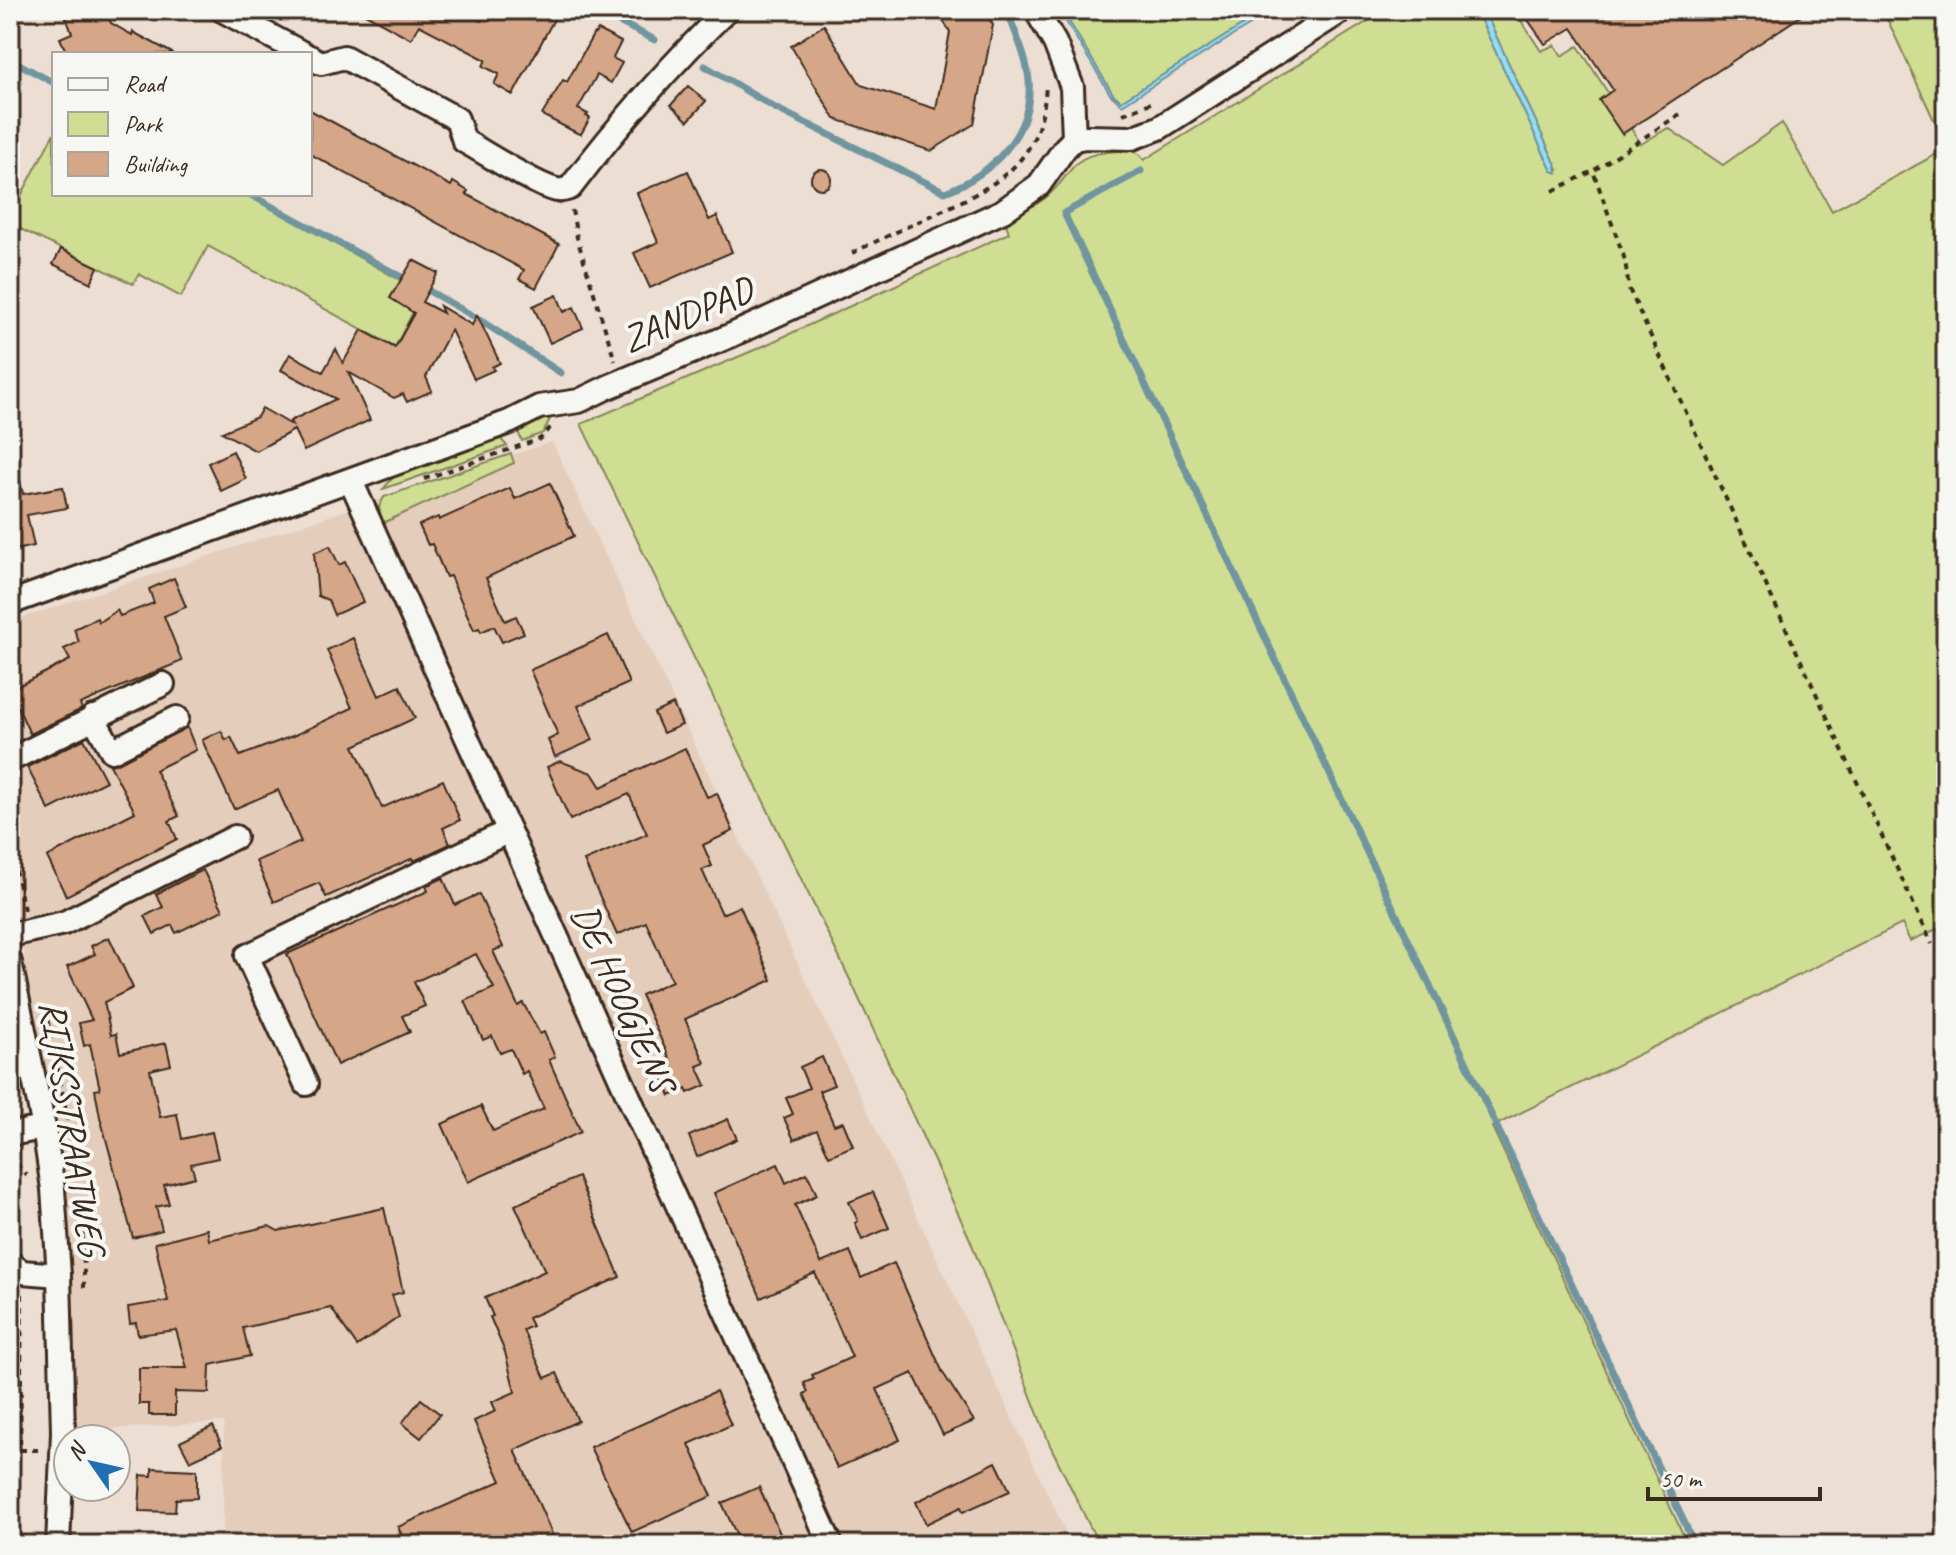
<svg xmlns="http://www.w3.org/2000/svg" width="1956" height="1555" viewBox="0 0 1956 1555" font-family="Caveat,sans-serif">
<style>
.built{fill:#e5cdbc}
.green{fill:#cfde92;stroke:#858458;stroke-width:2}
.water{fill:#94ddf5;stroke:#70959f;stroke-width:2}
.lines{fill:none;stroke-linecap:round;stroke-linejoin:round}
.stream{stroke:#70959f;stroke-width:7}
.building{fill:#d6a688;stroke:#3b2a1e;stroke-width:2}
.minor-casing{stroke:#3b2a1e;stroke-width:28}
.path{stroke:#3b2a1e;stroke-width:4;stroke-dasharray:6 6;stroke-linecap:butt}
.minor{stroke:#f6f6f2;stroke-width:22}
.labels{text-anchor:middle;stroke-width:8;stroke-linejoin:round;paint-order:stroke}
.street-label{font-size:38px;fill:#3b2a1e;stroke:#f6f6f2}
</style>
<rect width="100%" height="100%" fill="#ecded2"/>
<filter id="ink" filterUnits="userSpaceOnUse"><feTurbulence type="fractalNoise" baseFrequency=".0125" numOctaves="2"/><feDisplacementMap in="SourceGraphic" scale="16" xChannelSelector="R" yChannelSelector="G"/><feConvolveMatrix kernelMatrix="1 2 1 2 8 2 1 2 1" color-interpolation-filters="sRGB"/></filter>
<g filter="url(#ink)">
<polygon class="built" points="552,442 1072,1545 223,1545 224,1422 63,1432 62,1186 10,869 10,622"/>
<g class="green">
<polygon points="1062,10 1267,10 1121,101 1113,94"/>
<path d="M1386 10H1476L1552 171 1558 170 1556 165 1484 10H1514L1541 51 1555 45 1562 56 1578 46 1641 144 1668 128 1723 165 1782 123 1832 211 1946 149V925L1910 941 1902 924 1492 1127 1688 1545H1099L1050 1445 969 1237 854 988 581 424 759 348 1009 233 1005 220C1018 214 1032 208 1044 199 1077 173 1065 154 1118 151 1130 150 1137 150 1144 160Z"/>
<polygon points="1883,10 1946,10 1946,146"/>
<polygon points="54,133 54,194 246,194 423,293 395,347 208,246 181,297 139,274 133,284 10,224 10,217"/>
<polygon points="554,411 543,433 522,441 517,430"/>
<polygon points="499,437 507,446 383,489 396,474"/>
<polygon points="511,454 514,463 385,522 382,520 379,507 384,497"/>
</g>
<g class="water">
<polygon points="1059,10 1062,10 1113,94 1121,101 1267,10 1274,10 1122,105 1110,94"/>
<polygon points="1476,10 1484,10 1556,165 1557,173 1552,171"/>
</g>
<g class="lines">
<g class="stream">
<polyline points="595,10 655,40"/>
<polyline points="620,22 623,10"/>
<polyline points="10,59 54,83"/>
<path d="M705 66 775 108 945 192C991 175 1033 134 1029 81 1027 57 1015 33 1007 10"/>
<polyline points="1141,171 1064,213 1695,1545"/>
<polyline points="249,194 409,281"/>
<polyline points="420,286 475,317 561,373"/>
</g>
</g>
<g class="building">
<polygon points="63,10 105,10 111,23 132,35 133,32 174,54 67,54 60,38 72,33"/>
<polygon points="358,10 447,10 465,19 468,15 481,21 487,10 559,10 513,95 494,84 499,74 483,66 486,60 419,25 411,39"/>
<polygon points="937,10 984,10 993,25 974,124 931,151 835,119 791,46 824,25 861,85 936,109 950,32"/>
<polygon points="1521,10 1810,10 1622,134 1599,100 1613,90 1572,28 1545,44"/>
<polygon points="598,30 621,42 613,58 622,63 611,83 597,75 578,109 588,114 586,116 590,118 581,134 577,133 542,115 563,80 567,82 594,33 595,34"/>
<polygon points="688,86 706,101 688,121 671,105"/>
<polygon points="310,110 451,186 453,182 468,191 466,194 559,244 536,288 519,279 524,270 310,154"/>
<circle cx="821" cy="179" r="10"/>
<polygon points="688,171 709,220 717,216 732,252 650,288 634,253 658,242 637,193"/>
<polygon points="61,249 98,267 91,283 53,264"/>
<polygon points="413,260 438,273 422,302 443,313 440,306 472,325 477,315 500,363 492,367 494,370 474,379 451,330 426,377 432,391 407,402 403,394 394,398 348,372 370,420 304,451 294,430 256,451 222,432 257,417 262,408 292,425 290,421 336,399 281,370 290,354 323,372 336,349 343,363 362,330 395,348 414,313 390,298"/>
<polygon points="557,295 564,312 574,307 583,328 550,343 533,306"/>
<polygon points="233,451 246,479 221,491 208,463"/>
<polygon points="18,472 23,494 63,487 67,508 27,515 34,546 10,551 10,473"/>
<polygon points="550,483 574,536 486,578 505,621 516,616 524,633 502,642 494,626 481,632 479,628 474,630 450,576 446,577 432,544 428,545 419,525 438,517 439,520 510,488 515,499"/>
<polygon points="330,546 339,565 345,562 363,602 334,615 328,600 318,596 314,553"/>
<polygon points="174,578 186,607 164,616 182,661 80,704 82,709 30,734 10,690 70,660 64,649 79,642 74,629 97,618 99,622 117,610 120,616 154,603 149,589"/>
<polygon points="608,635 629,683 578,706 593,740 555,757 548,740 558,735 530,670"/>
<polygon points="353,638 379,696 400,686 415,718 354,746 382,808 443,780 460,820 443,828 450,844 414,861 413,858 326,897 319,883 274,902 256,861 301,842 278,790 234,809 202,740 221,731 226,740 231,737 240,756 295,735 352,708 327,650"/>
<polygon points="673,704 682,725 663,733 654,713"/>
<polygon points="187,727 196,750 155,770 179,816 169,821 177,839 66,896 47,857 135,812 110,765 118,763"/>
<polygon points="84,739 106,781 49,810 27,767"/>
<polygon points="685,748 707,797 717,793 733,831 703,845 712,866 702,870 722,914 740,906 772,980 685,1019 705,1063 697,1066 706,1085 688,1093 686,1089 670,1096 659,1070 672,1064 641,995 672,981 646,922 617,935 584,861 647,834 629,794 570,820 547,767 560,761 592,773 601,787"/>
<polygon points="203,870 223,910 176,933 172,925 154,934 145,916 163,907 156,894"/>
<polygon points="443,878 455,905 479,894 503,947 493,951 518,1006 523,1003 540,1034 544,1032 555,1057 549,1060 581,1132 468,1182 442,1124 481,1106 493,1131 544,1109 527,1071 522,1074 511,1049 500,1053 492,1036 483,1040 465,1001 494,988 476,954 414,982 425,1006 402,1016 410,1032 337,1065 287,954 428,891 426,886"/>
<polygon points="109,937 133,988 104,1002 111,1035 116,1034 120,1053 166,1043 171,1065 150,1070 160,1117 177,1114 182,1139 212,1132 218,1158 191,1164 195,1177 164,1185 169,1204 156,1207 162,1230 133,1238 100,1117 95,1090 100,1089 90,1044 84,1046 79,1023 92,1020 67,967 95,954 91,946"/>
<polygon points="822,1057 834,1085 819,1091 834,1125 843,1122 853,1146 829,1156 817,1130 794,1140 784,1118 793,1114 786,1098 809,1088 800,1067"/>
<polygon points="728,1119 737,1139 697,1157 689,1136"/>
<polygon points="778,1164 786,1183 807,1173 817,1195 795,1205 821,1263 850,1251 861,1278 894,1263 943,1373 974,1421 943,1435 913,1373 877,1389 900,1440 837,1468 804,1394 808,1392 804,1383 814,1379 812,1375 852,1357 815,1273 761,1298 714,1193"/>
<polygon points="578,1177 620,1277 528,1318 532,1326 523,1330 545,1378 557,1373 578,1421 515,1450 557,1545 406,1545 398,1527 501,1481 474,1421 496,1411 492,1402 515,1392 505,1352 490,1317 493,1316 485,1298 545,1271 515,1205"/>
<polygon points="873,1192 889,1228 862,1240 855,1223 858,1221 849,1202"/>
<polygon points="384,1208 403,1292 392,1295 399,1317 357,1346 331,1308 243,1328 250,1356 210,1365 209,1393 175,1392 175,1415 149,1415 149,1404 139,1404 139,1368 187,1368 176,1330 138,1335 136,1323 130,1324 128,1307 168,1301 155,1243 207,1229 209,1240 269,1226 278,1231"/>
<polygon points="716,1391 731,1425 689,1444 712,1496 632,1532 590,1447"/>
<polygon points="421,1399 440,1414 421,1438 402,1423"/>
<polygon points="213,1426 222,1446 190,1461 180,1442"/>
<polygon points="996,1462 1010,1491 963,1512 961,1507 926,1524 916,1502"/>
<polygon points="152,1468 197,1470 197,1498 176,1499 175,1512 139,1511 141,1475 152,1476"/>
<polygon points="759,1487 778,1529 785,1545 741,1545 722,1503"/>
</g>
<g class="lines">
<defs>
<g id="minor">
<polyline points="222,10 304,54"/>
<polyline points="1036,10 1055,43 1072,87 1074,139"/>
<path d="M310 57 321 63 344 57 457 119 464 141C486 153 536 186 557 190 563 191 564 190 570 188 618 125 670 65 727 10"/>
<polyline points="351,481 831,1545"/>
<polyline points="10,603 509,422 539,407 579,401 608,387 732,335 1003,211 1039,185 1065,148 1074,139 1086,137 1132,138 1159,128 1343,10"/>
<polyline points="93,717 112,751 177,718"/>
<polyline points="10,760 163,684"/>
<polyline points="10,935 64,923 235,837"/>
<polyline points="10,962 44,1128 53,1189 59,1275 63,1432 58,1545"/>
<polyline points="306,1084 247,956 509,831"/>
<polyline points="10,1134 44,1128"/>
<polyline points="10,1263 22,1272 59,1275"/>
</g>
</defs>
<use href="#minor" class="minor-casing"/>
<g class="path">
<polyline points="1123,114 1156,101"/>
<polyline points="1680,114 1593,171 1625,260 1629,289 1932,944"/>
<polyline points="1553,191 1593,171"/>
<polyline points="572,210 577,238 615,361"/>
<path d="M852 253C881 239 909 226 937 213 1001 183 1042 162 1046 84"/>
<polyline points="424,479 540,439 551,427"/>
<polyline points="10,846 24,910"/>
<path d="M45 1009C65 1101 85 1194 84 1289"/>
<polyline points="13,1153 14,1162 27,1175"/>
<polyline points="22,1294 20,1450 40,1450"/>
</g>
<use href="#minor" class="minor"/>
</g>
</g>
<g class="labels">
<g class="street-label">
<text transform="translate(687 314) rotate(-23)" y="13">ZANDPAD</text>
<text transform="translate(624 998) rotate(66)" y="13">DE HOOGJENS</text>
<text transform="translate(73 1128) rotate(81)" y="13">RIJKSSTRAATWEG</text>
</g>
</g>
<rect width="1956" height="1555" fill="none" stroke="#f6f6f2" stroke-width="40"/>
<rect x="20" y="20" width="1916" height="1515" fill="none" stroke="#3b2a1e" stroke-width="3" filter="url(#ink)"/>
<rect x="52" y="52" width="260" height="144" fill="#f6f6f2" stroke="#aba49d" stroke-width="2"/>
<rect x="68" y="78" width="40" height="12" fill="#f6f6f2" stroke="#aba49d" stroke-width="2"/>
<text x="124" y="92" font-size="24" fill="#3b2a1e">Road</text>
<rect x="68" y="112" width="40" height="24" fill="#cfde92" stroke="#aba49d" stroke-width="2"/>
<text x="124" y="132" font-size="24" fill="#3b2a1e">Park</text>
<rect x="68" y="152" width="40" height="24" fill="#d6a688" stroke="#aba49d" stroke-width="2"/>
<text x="124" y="172" font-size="24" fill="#3b2a1e">Building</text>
<g transform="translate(92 1463) rotate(304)"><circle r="38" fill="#f6f6f2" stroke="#aba49d" stroke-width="2"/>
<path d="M0-6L14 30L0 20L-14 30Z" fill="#1f6fb2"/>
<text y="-12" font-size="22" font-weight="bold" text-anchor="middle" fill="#3b2a1e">N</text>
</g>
<path d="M1648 1487v12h172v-12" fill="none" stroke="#3b2a1e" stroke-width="4"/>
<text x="1660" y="1487" font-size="24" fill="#3b2a1e" stroke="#f6f6f2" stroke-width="6" paint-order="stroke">50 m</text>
</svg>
